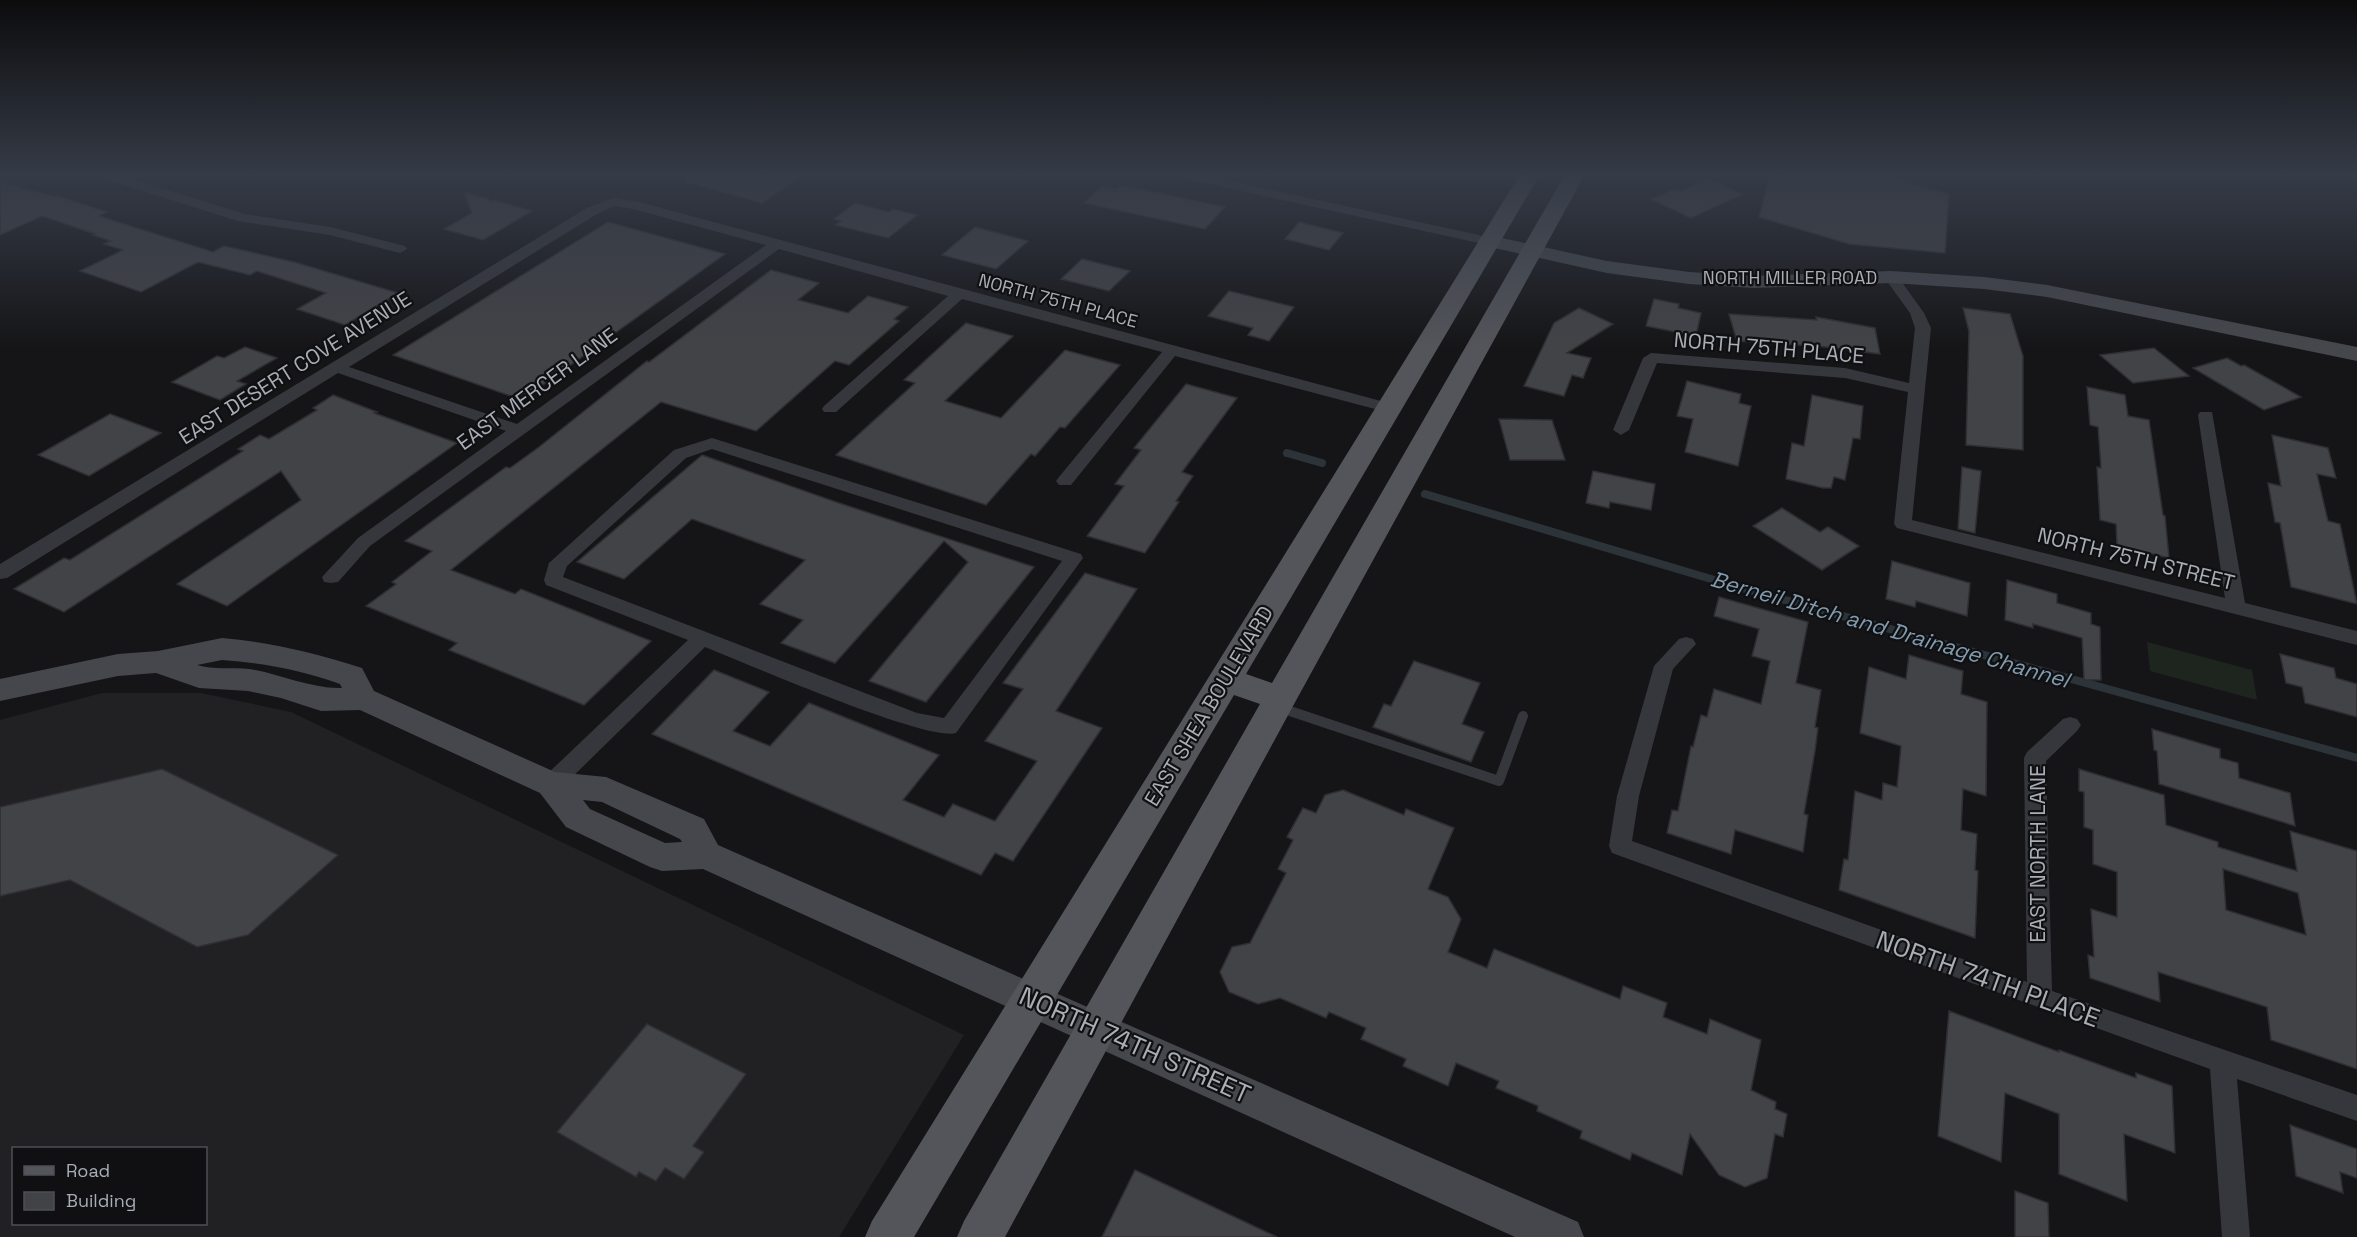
<svg xmlns="http://www.w3.org/2000/svg" width="2357" height="1237" viewBox="0 0 2357 1237" font-family="'Space Grotesk',sans-serif">
<style>
.built{fill:#212124;fill-rule:evenodd}
.green{fill:#1e251e}
.lines{fill:none;stroke-linecap:round;stroke-linejoin:round}
.stream{stroke:#2c343a;stroke-width:8}
.building{fill:#424347;stroke:#2f2f33;stroke-width:1.5;fill-rule:evenodd}
.lane{stroke:#36373c;stroke-width:10}
.street{fill:#36373c;fill-rule:evenodd}
.secondary{fill:#45474c;fill-rule:evenodd}
.primary{fill:#53555a;fill-rule:evenodd}
.labels{text-anchor:middle;stroke-width:4.5;stroke-linejoin:round;paint-order:stroke}
.far-street-label{font-size:18px;fill:#a8adb6;stroke:#101012}
.street-label{font-size:21px;fill:#a8adb6;stroke:#101012}
.water-label{font-size:22px;font-style:italic;fill:#819baf;stroke:#101012}
.near-street-label{font-size:26px;fill:#a8adb6;stroke:#101012}
</style>
<rect width="100%" height="100%" fill="#151517"/>
<path class="built" d="M102 693H201L291 712 964 1035 839 1237H0V720ZM14 1148H206V1224H14Z"/>
<polygon class="green" points="2147,642 2252,670 2257,700 2150,671"/>
<g class="lines">
<g class="stream">
<polyline points="1287,453 1322,463"/>
<polyline points="1425,494 1738,587 2357,758"/>
</g>
</g>
<g class="building">
<polygon points="687,176 802,176 762,203 686,182"/>
<polygon points="1770,176 1883,176 1949,194 1945,253 1849,244 1759,217"/>
<polygon points="1708,179 1743,194 1691,218 1651,199 1675,189 1680,191"/>
<polygon points="0,182 56,197 58,196 107,212 99,216 213,252 224,246 294,262 398,293 345,325 297,309 326,293 257,271 250,275 198,262 141,292 80,271 123,250 104,244 111,241 93,235 95,234 42,216 0,235"/>
<polygon points="1121,185 1225,207 1205,229 1084,203 1102,186 1117,189"/>
<polygon points="464,192 489,199 490,202 494,200 532,211 483,240 444,229 472,213"/>
<polygon points="855,203 889,212 893,209 917,215 888,238 835,225 841,221 834,219"/>
<polygon points="608,222 725,254 522,400 393,355"/>
<polygon points="1299,222 1343,233 1329,250 1285,239"/>
<polygon points="975,227 1028,241 996,269 942,255"/>
<polygon points="1082,259 1130,271 1109,291 1061,279"/>
<polygon points="771,270 819,283 798,300 848,313 868,296 908,307 894,319 899,321 849,365 835,361 756,431 661,402 451,570 515,594 521,589 651,641 584,705 449,650 457,643 366,606 396,584 392,582 432,551 405,541 506,467 510,468 539,447 647,361 649,362"/>
<polygon points="1229,291 1294,307 1269,341 1248,335 1253,328 1208,316"/>
<polygon points="1654,299 1679,304 1678,308 1701,313 1696,336 1646,326"/>
<polygon points="1579,308 1613,324 1567,353 1591,358 1583,378 1572,375 1564,396 1524,386 1554,323"/>
<polygon points="1963,308 2010,314 2023,356 2023,450 1966,445 1969,331"/>
<polygon points="1729,314 1817,320 1816,317 1875,328 1880,354 1826,347 1737,341"/>
<polygon points="966,323 1013,336 945,401 1001,418 1065,350 1120,365 1065,428 1060,427 1035,456 1031,454 986,505 836,455 915,383 904,380"/>
<polygon points="245,347 277,358 237,381 246,384 220,400 172,382 217,356 224,358"/>
<polygon points="2154,348 2189,376 2133,383 2100,355"/>
<polygon points="2227,358 2241,366 2244,365 2301,397 2264,410 2193,368"/>
<polygon points="1687,381 1741,394 1739,403 1751,406 1738,466 1685,452 1693,419 1677,416"/>
<polygon points="1186,384 1237,398 1182,472 1193,476 1176,501 1179,502 1145,553 1087,536 1124,486 1115,484 1141,450 1134,448"/>
<polygon points="2087,387 2125,395 2128,416 2149,420 2163,515 2165,516 2169,558 2117,545 2116,524 2100,520 2097,467 2101,468 2098,427 2090,425"/>
<polygon points="333,395 377,412 374,413 457,443 227,606 177,584 301,500 281,471 64,612 14,589 64,558 70,560 243,451 238,449 260,435 269,439 317,410 313,408"/>
<polygon points="1812,395 1863,406 1860,439 1853,438 1845,480 1834,477 1831,488 1823,488 1786,479 1792,443 1804,446"/>
<polygon points="110,414 161,433 89,476 38,455"/>
<polygon points="1499,419 1552,420 1565,460 1510,460"/>
<polygon points="2272,435 2328,448 2336,478 2317,474 2328,521 2340,524 2357,604 2291,587 2280,523 2275,522 2268,483 2281,486"/>
<polygon points="702,455 836,502 1034,567 926,702 869,681 968,562 944,541 835,663 781,643 803,620 760,604 805,560 692,519 624,579 577,562"/>
<polygon points="1962,467 1981,471 1975,533 1958,529"/>
<polygon points="1593,471 1655,484 1651,510 1610,502 1609,508 1586,503"/>
<polygon points="1782,508 1820,532 1828,527 1859,546 1822,570 1753,526"/>
<polygon points="1892,561 1970,583 1967,616 1916,601 1915,607 1886,599"/>
<polygon points="1085,573 1137,589 1056,711 1102,728 1013,861 995,853 981,875 652,734 714,670 769,692 733,731 770,746 809,703 939,755 903,800 944,817 953,804 995,821 1037,761 985,741 1023,689 1003,683"/>
<polygon points="2007,580 2057,594 2057,603 2091,613 2091,624 2100,627 2101,680 2084,680 2082,638 2033,624 2033,628 2005,620"/>
<polygon points="1719,597 1808,622 1796,683 1821,690 1815,727 1818,728 1815,751 1804,814 1808,815 1803,852 1735,830 1731,854 1667,833 1672,810 1678,811 1691,746 1693,747 1701,715 1707,717 1714,689 1761,704 1770,661 1752,656 1759,629 1714,616"/>
<polygon points="2280,654 2334,668 2336,678 2357,684 2357,717 2305,703 2302,687 2286,683"/>
<polygon points="1909,655 1963,671 1961,694 1987,702 1986,796 1963,789 1961,830 1977,834 1975,870 1978,871 1975,938 1839,890 1844,859 1848,860 1855,791 1882,800 1883,783 1897,787 1901,746 1860,733 1869,667 1906,679"/>
<polygon points="1414,661 1480,683 1462,724 1484,732 1471,762 1373,727 1384,704 1391,706"/>
<polygon points="2152,729 2220,749 2220,758 2238,763 2239,778 2290,793 2295,826 2159,784 2157,751 2154,750"/>
<polygon points="162,769 338,855 248,935 197,947 70,880 0,896 0,807"/>
<path d="M2079 769 2164 795 2166 825 2218 842V847L2297 871 2290 831 2357 851V1069L2271 1040 2267 1007 2158 972 2160 1002 2090 978 2088 955 2094 957 2091 909 2117 917V872L2093 864V830L2084 827V792L2079 791ZM2223 869 2298 893 2306 935 2226 910Z"/>
<polygon points="1343,790 1404,815 1406,809 1454,828 1428,889 1448,897 1461,919 1448,952 1487,968 1494,949 1620,999 1623,986 1667,1003 1663,1017 1707,1034 1710,1019 1761,1040 1751,1090 1776,1102 1775,1109 1787,1114 1783,1137 1775,1134 1767,1178 1745,1187 1719,1175 1690,1134 1682,1175 1632,1153 1630,1160 1580,1138 1582,1131 1537,1111 1538,1106 1496,1088 1499,1081 1456,1063 1448,1086 1403,1066 1406,1059 1361,1039 1366,1028 1329,1012 1326,1018 1280,998 1258,1004 1229,992 1220,972 1232,947 1250,943 1286,873 1278,869 1293,840 1287,837 1303,808 1316,813 1325,795"/>
<polygon points="1949,1011 2059,1052 2059,1050 2136,1078 2136,1073 2172,1086 2175,1153 2124,1134 2127,1201 2059,1174 2059,1114 2005,1093 2001,1162 1938,1136"/>
<polygon points="647,1024 746,1074 693,1146 704,1152 684,1179 665,1168 656,1181 639,1172 636,1177 557,1132"/>
<polygon points="2290,1125 2357,1149 2357,1178 2340,1172 2343,1193 2296,1176"/>
<polygon points="1135,1170 1277,1237 1102,1237"/>
<polygon points="2015,1191 2048,1203 2049,1237 2015,1237"/>
</g>
<g class="lines">
<polyline class="lane" points="1278,707 1499,781 1523,716"/>
<g class="street">
<polygon points="104,176 122,176 245,214 330,227 405,246 407,249 400,253 330,235 238,221 105,179"/>
<polygon points="1185,176 1207,176 1488,237 1495,241 1488,245 1191,180"/>
<path d="M613 198 639 202 1396 405 1398 408 1390 413 1175 356 1071 485H1059L1056 481 1059 477 1162 352 962 299 836 412H824L822 409 824 406 948 296 779 249 370 546 338 582 331 583 324 582 322 577 358 538 506 431 338 373 7 578 0 579V564L587 208ZM614 206 633 209 766 245 517 424 349 367 597 214Z"/>
<polygon points="1891,273 1896,274 1924,313 1931,328 1912,520 2225,598 2198,415 2200,412 2212,412 2245,603 2357,631 2357,645 1897,528 1894,524 1908,392 1845,378 1657,363 1629,430 1621,435 1613,430 1643,358 1651,353 1845,368 1909,383 1915,328 1910,313 1884,277"/>
<path d="M712 438 1081 554 1083 558 956 733C927 742 745 663 705 647L559 790 551 793 543 790 540 784 543 778 688 640 546 585 544 580 549 563 674 450ZM712 449 1062 561 944 718 917 713 563 577 567 566 686 458Z"/>
<polygon points="1686,637 1693,639 1696,644 1673,669 1639,796 1632,841 2027,982 2024,758 2027,752 2063,719 2070,717 2077,719 2081,725 2077,731 2046,761 2052,991 2357,1095 2357,1121 2237,1079 2250,1237 2222,1237 2210,1069 1612,853 1609,846 1617,796 1654,666 1679,639"/>
</g>
<g class="secondary">
<polygon points="1488,235 1607,261 1689,272 1754,276 1891,271 1984,277 2047,285 2357,347 2357,361 2047,297 1984,289 1891,283 1754,288 1689,284 1607,273 1481,245 1478,241 1481,237"/>
<path d="M222 638C271 642 315 653 362 668L374 691 555 772 606 777 704 819 718 845 1578 1222 1584 1237H1515L703 869 662 871 650 867 566 827 540 793 360 710 321 711 281 698 248 691 199 688 156 673 118 676 0 701V679L118 654 158 651ZM222 660C263 663 301 670 340 684L342 688C310 689 281 674 249 669 232 667 213 670 197 665ZM583 800 602 802 680 839 682 842 665 843 590 809Z"/>
</g>
<polygon class="primary" points="1519,176 1539,176 1246,674 1272,683 1564,176 1584,176 1293,706 1005,1237 957,1237 964,1221 1260,704 1234,695 914,1237 865,1237 872,1221"/>
</g>
<linearGradient id="sky" x2="0" y2="1"><stop stop-color="#0c0c0d"/><stop offset="0.5" stop-color="#353b47"/><stop offset="1" stop-color="#353b47" stop-opacity="0"/></linearGradient>
<rect width="2357" height="349" fill="url(#sky)"/>
<g class="labels">
<g class="far-street-label">
<text x="1790" y="284">NORTH MILLER ROAD</text>
<text transform="translate(1058 301) rotate(15)" y="6">NORTH 75TH PLACE</text>
</g>
<g class="street-label">
<text transform="translate(1769 348) rotate(5)" y="7">NORTH 75TH PLACE</text>
<text transform="translate(295 368) rotate(-32)" y="7">EAST DESERT COVE AVENUE</text>
<text transform="translate(537 389) rotate(-36)" y="7">EAST MERCER LANE</text>
<text transform="translate(2136 559) rotate(14)" y="7">NORTH 75TH STREET</text>
<text transform="translate(1209 706) rotate(-59)" y="7">EAST SHEA BOULEVARD</text>
<text transform="translate(2038 854) rotate(-90)" y="7">EAST NORTH LANE</text>
</g>
<g class="water-label">
<text transform="translate(1890 629) rotate(16)" y="8">Berneil Ditch and Drainage Channel</text>
</g>
<g class="near-street-label">
<text transform="translate(1988 979) rotate(20)" y="9">NORTH 74TH PLACE</text>
<text transform="translate(1135 1045) rotate(24)" y="9">NORTH 74TH STREET</text>
</g>
</g>
<rect x="12" y="1147" width="195" height="78" fill="#101012" stroke="#4d4f54" stroke-width="1.5"/>
<rect x="24" y="1166" width="30" height="9" fill="#53555a" stroke="#4d4f54" stroke-width="1.5"/>
<text x="66" y="1177" font-size="18" fill="#a8adb6">Road</text>
<rect x="24" y="1192" width="30" height="18" fill="#424347" stroke="#4d4f54" stroke-width="1.5"/>
<text x="66" y="1207" font-size="18" fill="#a8adb6">Building</text>
</svg>
